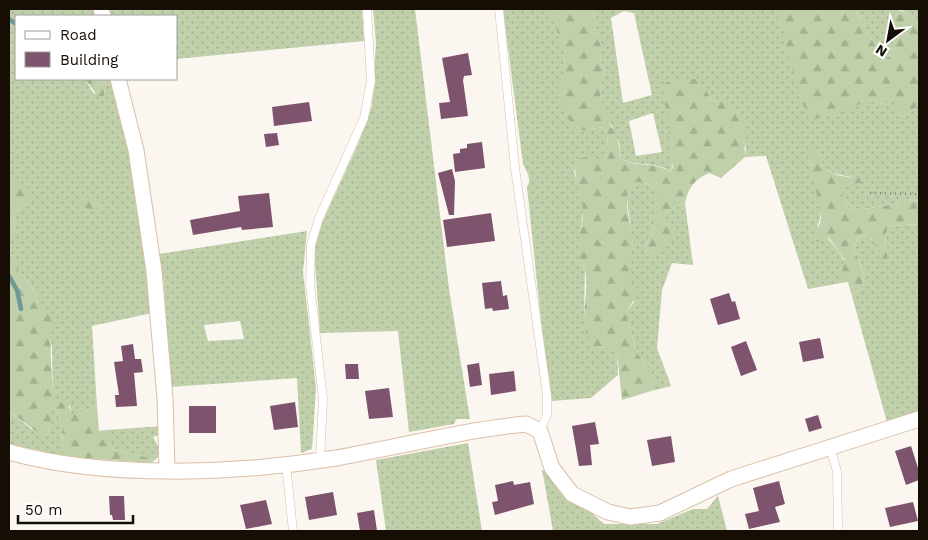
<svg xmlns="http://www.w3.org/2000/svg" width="928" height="540" viewBox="0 0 928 540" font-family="'Work Sans',sans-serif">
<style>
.grass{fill:url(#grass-dots);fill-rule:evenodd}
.forest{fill:url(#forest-firs)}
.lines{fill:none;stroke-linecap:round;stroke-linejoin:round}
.stream{stroke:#6c9896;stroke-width:4.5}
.building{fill:#7d536d}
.lane-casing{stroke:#dbbfa6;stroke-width:9}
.street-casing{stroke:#dbbfa6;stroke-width:17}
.path{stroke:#8f8881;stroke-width:2.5;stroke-dasharray:1 4;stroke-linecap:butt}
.lane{stroke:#fff;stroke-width:8}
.street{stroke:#fff;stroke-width:15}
</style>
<defs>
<pattern id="grass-dots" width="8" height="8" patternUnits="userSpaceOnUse" patternTransform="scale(1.25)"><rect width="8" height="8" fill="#bfd0aa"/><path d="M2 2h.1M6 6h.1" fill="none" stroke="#a3b191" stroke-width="1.8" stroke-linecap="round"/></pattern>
<pattern id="forest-firs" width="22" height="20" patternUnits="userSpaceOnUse" patternTransform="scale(1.25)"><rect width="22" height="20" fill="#bfd0aa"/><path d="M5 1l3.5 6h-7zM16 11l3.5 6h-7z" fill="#a3b191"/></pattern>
</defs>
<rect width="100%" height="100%" fill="#fbf6f0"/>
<g class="grass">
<polygon points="9,9 96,9 97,16 16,16 16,79 85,79 93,93 104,96 106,79 112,79 131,161 152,313 92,326 97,406 79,414 71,414 70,406 58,411 62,428 63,453 69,457 9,444 9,411 31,429 48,434 53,401 52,348 49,331 38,305 37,295 14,264 9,246 9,240 15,229 13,213 28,203 14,175 9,175"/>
<polygon points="108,9 362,9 364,41 176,59 176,16 110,16"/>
<polygon points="373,9 415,9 449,289 470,419 456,419 454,424 409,432 398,331 320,333 314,249 321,225 358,144 372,106 376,43"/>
<path d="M503 9H552L564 53 565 70 559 86 590 130 602 127 607 131 608 154 603 162 588 157 578 158 574 172 584 203 578 253 585 270 584 314 595 348 606 347 617 353 618 375 591 398 552 401 542 330 527 187C532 179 527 172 523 164Z"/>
<path d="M593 9H777L783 29 869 101 883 104 894 100 911 111 919 105V200L864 209 848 208 843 196 842 187 863 181C858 176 836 177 823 168L820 152 810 164C816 181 826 211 817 227 824 234 839 250 843 259 847 265 843 276 841 283L808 289 766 156 745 157 746 148 730 103 712 101 705 87 669 125C668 138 674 164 671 172 655 160 637 168 621 158L619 143 600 98 604 69 600 58 602 48 595 29ZM624 11 634 13 652 95 623 103 611 18ZM653 113 662 152 636 156 629 121Z"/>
<polygon points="855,9 889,9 894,36 892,54 883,60"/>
<polygon points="900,9 919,9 919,30 912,17"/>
<path d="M637 182 648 184 657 191V216L645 249 647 256C661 249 664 244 669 229L664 222V213L685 203 693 265 672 263 662 290 657 348 671 386 651 391C656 371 647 371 639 355 633 342 629 326 626 312L634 302 628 283V267L633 244 627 200 630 187Z"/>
<polygon points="919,224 919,415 887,422 852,296 863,288 864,274 854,247 857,239 864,235 874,241 877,254 888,259 885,235 889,226"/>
<path d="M307 231 303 272 316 387 312 449 301 453 297 378 170 387 164 286 159 254ZM240 321 244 339 208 341 204 325Z"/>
<path d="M163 426 164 433 153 437C159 447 164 457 150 463L149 458 111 449C108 442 109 437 106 430Z"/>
<polygon points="468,443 482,531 386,531 376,460"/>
<polygon points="542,469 573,502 585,507 604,524 657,524 693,509 707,509 718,496 727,531 553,531"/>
</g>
<g class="forest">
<path d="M552 9H593L595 29 602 48 600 58 604 69 600 98 610 116 611 127 616 132 621 158C637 169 651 160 671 172L673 166 669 155V125L663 94 665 83 676 80 695 79 705 87 712 101 730 102 744 123 745 157 721 178 709 173C694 180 689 187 685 203L664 213V222L675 233 674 239 665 241 653 259 647 256 645 249 657 216V191L648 184 637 182C617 196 633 224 633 244 632 257 628 269 628 282L638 294 626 312C629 326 633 342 639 355 647 371 656 371 651 391L622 400 617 353 606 347 595 348C574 327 591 296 585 270 584 264 578 258 578 252 577 240 583 226 583 214 584 195 569 171 578 158L588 157 603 161 608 154 607 131 602 127 590 130H578C566 118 554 102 559 85 563 72 566 69 564 55 561 39 554 25 552 9Z"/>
<path d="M777 9H855L883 60 892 54 894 36 889 9C902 9 915 15 919 29 923 42 919 89 919 105L911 111 899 114 894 100 883 104 869 101 813 120 802 103Z"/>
<polygon points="85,79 106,79 104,96 100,99"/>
<path d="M811 148 820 152 823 168C835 176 846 177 859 178L863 182 842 187 843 196 848 208 864 209 919 200V224L889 226 885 235 888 259 884 263 877 254 874 241 864 235 857 239 854 247 864 275 863 288 852 296 848 282 841 283 844 259 829 238 817 242 814 235C816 230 822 222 821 217 820 199 806 162 811 148Z"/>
<polygon points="9,175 14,175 32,193 28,203 13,213 15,230 9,240"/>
<polygon points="85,197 102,202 102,207 93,210 83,207 82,200"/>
<path d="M9 246 14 264 37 295 38 305 54 318C47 337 53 376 53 399 53 411 50 423 48 434L42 436 9 411Z"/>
<polygon points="65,399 72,414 79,414 97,406 99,431 106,430 110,437 111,449 149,458 150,463 69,457 63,453 62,428 58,411 60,400"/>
</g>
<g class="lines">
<g class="stream">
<polyline points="9,19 16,24"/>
<polyline points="9,276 17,290 21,309"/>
</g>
</g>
<g class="building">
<polygon points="468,53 472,75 464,76 463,80 468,116 441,119 439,103 450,102 442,58"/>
<polygon points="309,102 312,121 274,126 272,107"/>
<polygon points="277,133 279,145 266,147 264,134"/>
<polygon points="482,142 485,168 455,172 453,154 460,153 460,149 467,148 467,144"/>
<polygon points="452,169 455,181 454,215 449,215 438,173"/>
<polygon points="269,193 273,227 242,230 241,227 193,235 190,220 240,211 238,196"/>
<polygon points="491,213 495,241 447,247 443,220"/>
<polygon points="501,281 503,296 507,295 509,309 493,311 492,308 485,309 482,283"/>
<polygon points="729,293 732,302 735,301 740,319 718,325 710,299"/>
<polygon points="820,338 824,358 803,362 799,342"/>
<polygon points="746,341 757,370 741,376 731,347"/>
<polygon points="133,344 135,359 141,359 143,372 134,373 137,406 116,407 115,395 119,395 114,362 123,361 121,346"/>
<polygon points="479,363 482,385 470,387 467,365"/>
<polygon points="345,364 358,364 359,379 346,379"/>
<polygon points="514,371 516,391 491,395 489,374"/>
<polygon points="389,388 393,417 369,419 365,391"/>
<polygon points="295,402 298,427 274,430 270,406"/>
<rect x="189" y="406" width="27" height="27"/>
<polygon points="818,415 822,428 809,432 805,419"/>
<polygon points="595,422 599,444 590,445 592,465 579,466 572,426"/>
<polygon points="671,436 675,462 652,466 647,440"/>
<polygon points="911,446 919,471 919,480 906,485 895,451"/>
<polygon points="513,481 514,485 530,482 534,504 495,515 492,502 498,501 495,485"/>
<polygon points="779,481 785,504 775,507 780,522 749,529 745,514 759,511 753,488"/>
<polygon points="333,492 337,515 309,520 305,497"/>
<polygon points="109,496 124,496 125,520 113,520 112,515 110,515"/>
<polygon points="266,500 272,524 246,529 240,505"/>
<polygon points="913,502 918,521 890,527 885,508"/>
<polygon points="374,510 377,531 360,531 357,513"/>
</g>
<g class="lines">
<defs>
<g id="lane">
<polyline points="499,9 515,168 547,395 547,415 540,431"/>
<polyline points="830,447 837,471 838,528"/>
<polyline points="320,460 323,399 310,285 311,245 319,218 364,118 371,81 367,9"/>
<polyline points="286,464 293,531"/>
</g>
<g id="street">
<polyline points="101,9 103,16"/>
<polyline points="118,79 136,150 154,271 165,398 167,470"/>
<path d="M9 452C105 479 238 474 336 458 399 447 462 430 526 424L540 431 552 468 572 494 608 512 630 517 660 513 731 479 919 419"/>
</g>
</defs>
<use href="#lane" class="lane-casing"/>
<use href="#street" class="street-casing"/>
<polyline class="path" points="870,193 919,194"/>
<use href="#lane" class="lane"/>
<use href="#street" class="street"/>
</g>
<rect width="928" height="540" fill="none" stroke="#160d05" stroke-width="20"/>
<rect x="15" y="15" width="162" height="65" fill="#ffffff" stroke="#a29e9b"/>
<rect x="25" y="31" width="25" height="8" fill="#ffffff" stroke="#a29e9b"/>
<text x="60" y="40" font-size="15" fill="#160d05">Road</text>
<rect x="25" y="52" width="25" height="15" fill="#7d536d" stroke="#a29e9b"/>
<text x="60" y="65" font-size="15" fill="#160d05">Building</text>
<g transform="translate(888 40) rotate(212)" stroke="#ffffff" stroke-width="4" paint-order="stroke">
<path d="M0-4L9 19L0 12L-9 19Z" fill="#160d05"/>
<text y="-8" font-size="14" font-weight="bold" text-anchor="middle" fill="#160d05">N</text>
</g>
<path d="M18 515v8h115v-8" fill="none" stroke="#160d05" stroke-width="2.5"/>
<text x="25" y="515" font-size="15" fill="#160d05" stroke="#ffffff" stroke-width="4" paint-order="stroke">50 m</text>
</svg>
